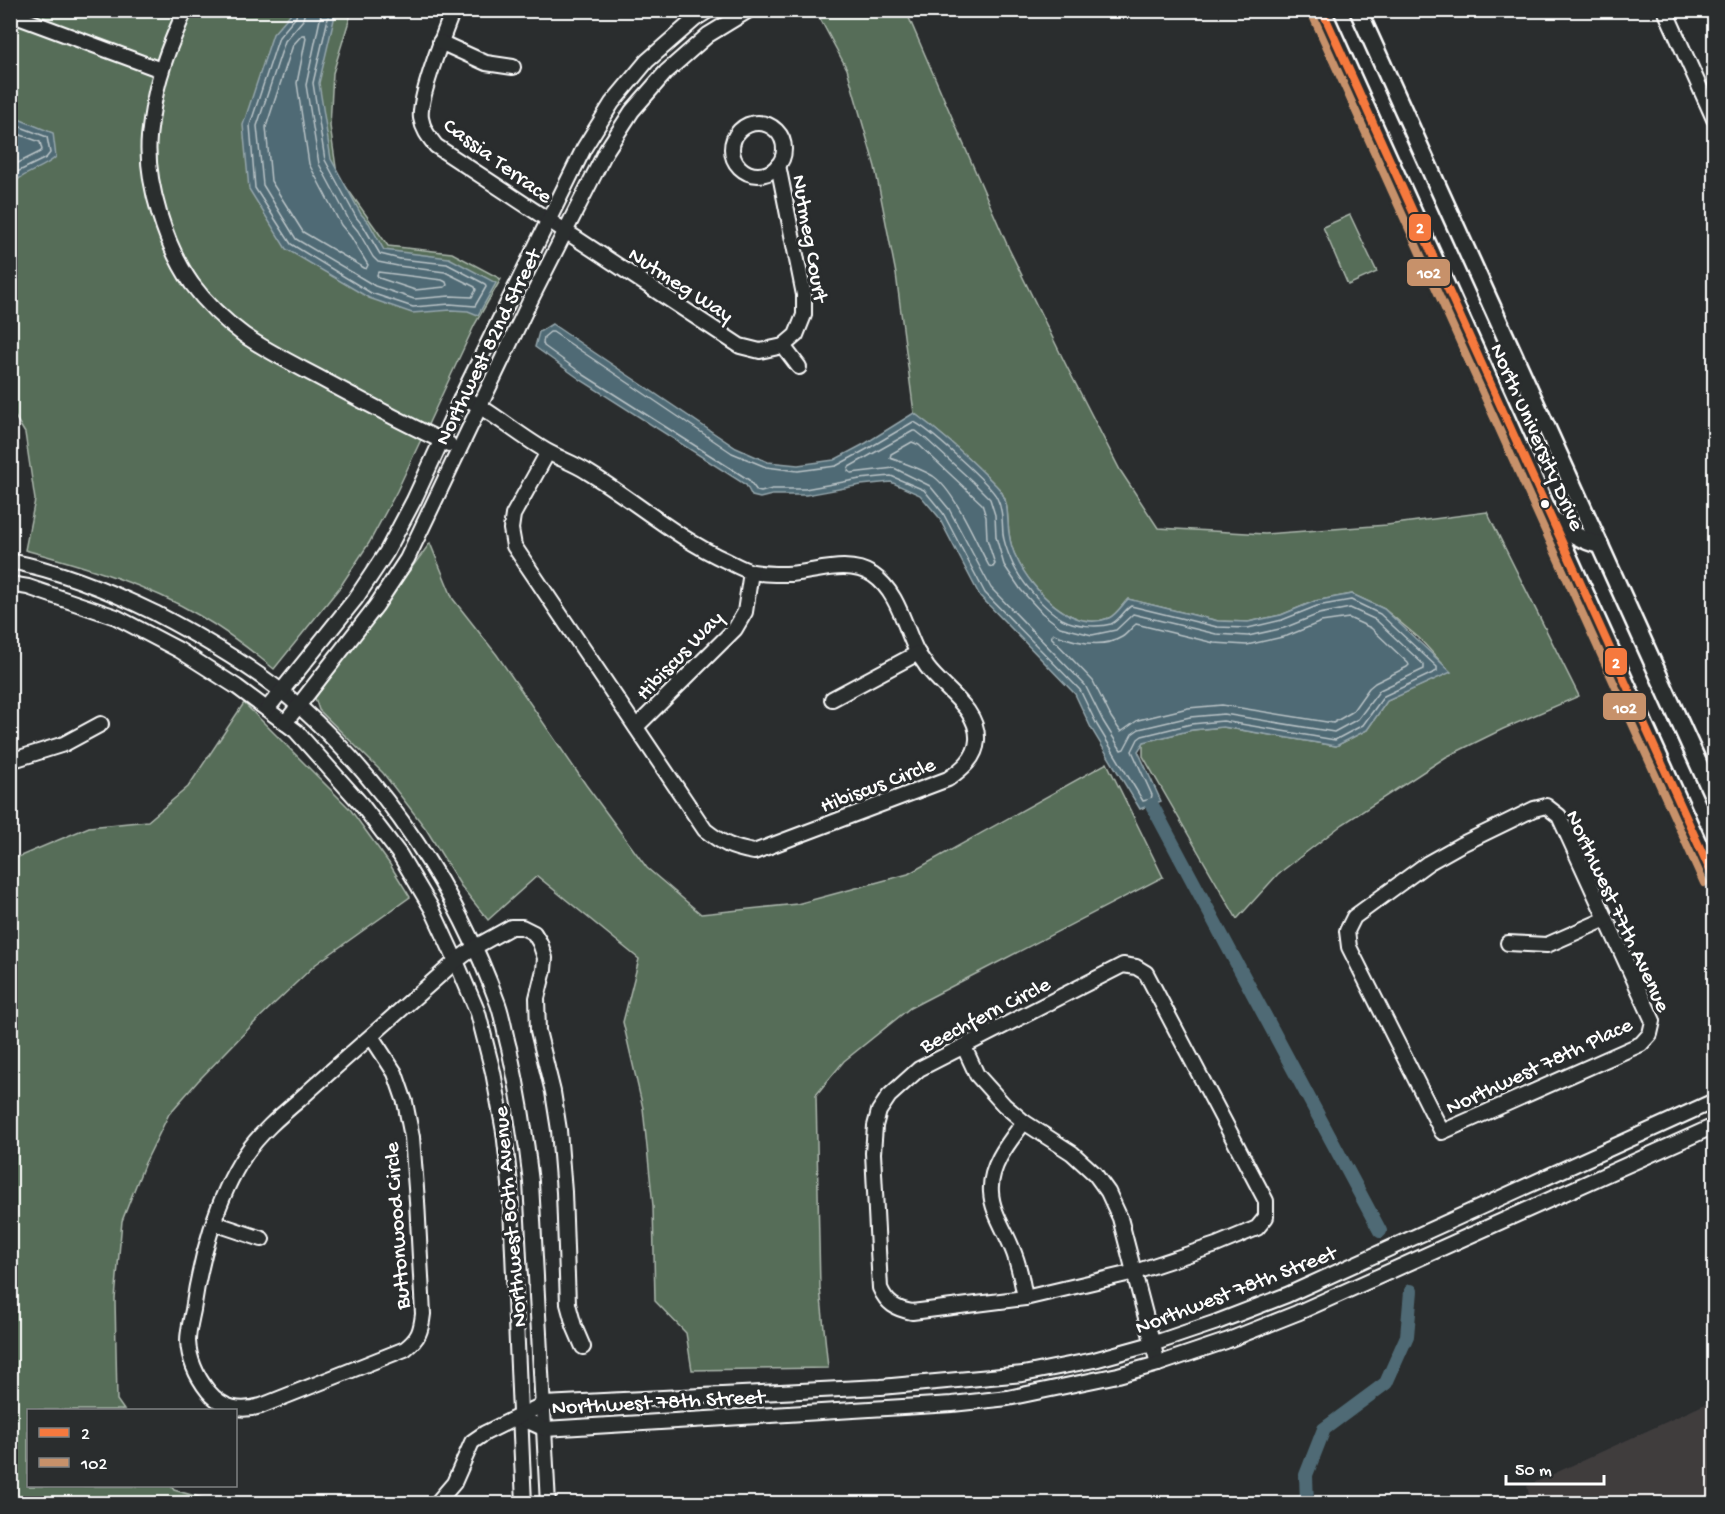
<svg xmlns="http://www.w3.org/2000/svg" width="1725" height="1514" viewBox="0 0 1725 1514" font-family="'Gochi Hand',sans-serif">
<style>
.built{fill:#3f3c3e}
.green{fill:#576d59;stroke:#abb6ac;stroke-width:1.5}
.water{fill:#4f6a74;stroke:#95a6ac;stroke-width:1.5}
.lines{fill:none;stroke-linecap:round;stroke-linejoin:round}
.shore{stroke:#b9c3c7;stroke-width:1.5}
.canal{stroke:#4f6a74;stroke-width:14}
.minor-casing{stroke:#fff;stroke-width:18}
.major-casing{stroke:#fff;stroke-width:21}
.minor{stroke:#2a2d2e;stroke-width:14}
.major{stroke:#2a2d2e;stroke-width:16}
.bus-1-casing{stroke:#2a2d2e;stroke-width:12}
.bus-2-casing{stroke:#2a2d2e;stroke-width:12}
.bus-1{stroke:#f6793e;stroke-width:8}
.bus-2{stroke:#c7916a;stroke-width:8}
.bus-dot{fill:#fff;stroke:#2a2d2e;stroke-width:2}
.labels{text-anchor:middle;stroke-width:6;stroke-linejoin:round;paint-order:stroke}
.street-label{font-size:22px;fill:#fff;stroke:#2a2d2e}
.line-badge{stroke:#2a2d2e;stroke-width:2}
.badge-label{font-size:16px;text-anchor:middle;font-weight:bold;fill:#fff}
</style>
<rect width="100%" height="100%" fill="#2a2d2e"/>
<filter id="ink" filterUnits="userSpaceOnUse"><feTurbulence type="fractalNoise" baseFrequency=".0167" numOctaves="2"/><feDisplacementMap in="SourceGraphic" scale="12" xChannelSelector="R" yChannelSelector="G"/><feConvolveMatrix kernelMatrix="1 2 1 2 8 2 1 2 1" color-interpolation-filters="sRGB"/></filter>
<g filter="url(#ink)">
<polygon class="built" points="1714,1400 1714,1503 1531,1503 1527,1486"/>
<g class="green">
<path d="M11 11H352L333 73 330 126 337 174 388 246 452 253 501 279 475 324 397 491 369 543 340 587 274 669C251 650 226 631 200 616 146 584 84 566 25 550L35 500 25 433 11 410Z"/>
<path d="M816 11H906L1009 249 1067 367 1120 470 1158 528 1265 534 1387 525 1487 512 1579 696 1503 729 1446 757 1343 824 1278 874 1237 919 1143 756V742L1192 730 1223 727 1336 746 1367 730 1387 701 1450 672 1419 638 1384 609 1352 594 1315 601 1281 615 1248 622 1218 621 1128 599C1123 604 1116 615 1109 618 1072 633 1031 589 1017 559 1013 552 1010 541 1009 533 1007 520 1009 505 1002 493 999 487 991 481 987 476 965 454 940 432 914 413L896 274 875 167 847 69Z"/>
<polygon points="1350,215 1377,272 1348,285 1323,227"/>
<polygon points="430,543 453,599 497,655 586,785 647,868 701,914 797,904 908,874 1107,763 1163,877 910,1008 844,1061 816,1095 820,1288 828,1368 692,1370 686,1333 655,1301 653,1206 643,1108 623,1022 639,959 537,876 488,920 461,886 426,829 383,773 319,710 315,698"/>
<polygon points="244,703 350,809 389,863 410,897 316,964 256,1021 198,1081 169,1114 144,1165 122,1221 115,1299 117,1400 124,1410 28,1410 28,1486 171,1486 174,1490 220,1503 11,1503 11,860 89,827 148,821 188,787"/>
</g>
<g class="water">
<polygon points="293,11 336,11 319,83 331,159 361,214 369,223 384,250 449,258 496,283 478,315 468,311 451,310 412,313 369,298 286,249 249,189 243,125 273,34"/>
<path d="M11 116 53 133 56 157C43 169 24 172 11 185Z"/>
<path d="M552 324 736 448 768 462 798 465 834 460 866 443 914 413C940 432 965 454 987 476 991 481 999 487 1002 493 1009 505 1007 520 1009 533 1010 541 1013 552 1017 559 1031 589 1072 633 1109 618 1116 615 1123 604 1128 599L1218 621 1248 622 1281 615 1315 601 1352 594 1384 609 1451 672 1387 701 1367 730 1336 746 1223 727 1192 730 1144 742 1138 751 1161 801 1140 809 1091 728 1075 694 980 596 938 516 920 495 891 482 861 485 806 495H772L760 498 752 496 746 485 581 380 535 347 539 332Z"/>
</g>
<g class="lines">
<g class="shore">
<polyline points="297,10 296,17 279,37 250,125 255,188 291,244 371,293 413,307 450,304 475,306 486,287 485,284 447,264 400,259 380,254 364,227 356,217 325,160 313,83 330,10"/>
<polyline points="305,10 303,20 285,41 257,126 263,185 296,239 375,286 414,299 450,296 472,297 476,290 475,287 445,272 398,266 378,262 373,257 358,231 349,220 319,164 306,85 322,10"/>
<polygon points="302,35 305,35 306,38 297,83 309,164 341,225 351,237 368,265 366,269 303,232 271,181 266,127 293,45"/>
<polyline points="10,123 47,137 50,153 46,158 15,173 10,177"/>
<polyline points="10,131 40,142 42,150 40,152 10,167"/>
<polygon points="378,272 442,280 446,282 447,285 445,287 415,290 379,278 377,275"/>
<path d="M550 332H553L732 453 766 467 798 471 836 466 869 448 913 422C924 424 992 486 997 498 1003 510 1002 522 1003 534 1004 542 1008 553 1011 560 1019 580 1043 608 1062 619 1075 626 1097 628 1111 624 1119 621 1124 610 1131 606L1217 627 1248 628 1282 620 1317 606 1351 600 1380 614 1437 667V671L1384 696 1363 725 1335 740 1223 721 1191 724 1142 736 1138 739 1132 751 1152 795 1151 799 1143 801 1097 725 1080 690 985 593 943 513 924 490 891 476 860 479 805 489H772L761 492 757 491 749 480 584 375 544 346 543 343 544 337Z"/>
<polygon points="913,431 916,431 925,438 972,481 990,499 995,515 996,537 1004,565 1021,590 1042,613 1060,627 1092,635 1116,630 1133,614 1216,634 1248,636 1284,628 1319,614 1350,608 1376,620 1424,665 1424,669 1380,690 1358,719 1334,732 1224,714 1190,717 1139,729 1132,734 1124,749 1121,750 1103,721 1085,685 991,588 949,509 930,486 894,468 851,473 848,471 849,467"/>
<path d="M912 442 919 445 982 504 986 517 987 539 995 564 993 567 989 566C976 542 955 491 933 476 920 468 904 463 890 458L891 454Z"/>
<path d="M1349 618 1371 628 1408 663 1409 665 1407 667 1375 683 1369 688 1352 712 1333 723 1222 705 1188 708 1138 720 1121 732 1111 717 1093 681 1051 637 1054 634C1074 642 1102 649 1122 637 1127 634 1131 628 1136 624L1214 643 1247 645 1287 636 1321 622Z"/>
</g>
<g class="canal">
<polyline points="1152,805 1380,1231"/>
<polyline points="1307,1504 1306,1475 1324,1429 1386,1383 1407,1336 1411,1291"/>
</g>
<defs>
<g id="minor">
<path d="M185 10C177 30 167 50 162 70 156 88 151 119 149 137 145 182 166 247 192 284 206 303 225 321 244 335 271 354 302 368 331 384 370 405 409 426 449 444"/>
<path d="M453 10C445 31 418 99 421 118 423 130 429 137 436 146L740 346 760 351 783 346 796 335 804 315V295L778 165"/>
<polyline points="1665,10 1714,119"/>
<polyline points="10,14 161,70"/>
<polyline points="440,42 486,63 513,67"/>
<circle cx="758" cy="149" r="26"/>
<polyline points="783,346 799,367"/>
<path d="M462 396C493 412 519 436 550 453 561 459 575 464 586 471 634 500 676 538 727 561 735 565 744 570 752 572 764 574 786 575 798 573 822 570 850 560 873 575 898 592 904 626 917 652 920 657 924 662 927 667 943 689 979 709 977 740 976 758 962 769 948 779L754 852C732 848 723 844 705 830L514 546 511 529 513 515 548 452"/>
<path d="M10 561C61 571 108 590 155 613 203 638 258 670 299 706 389 787 457 891 498 1004 503 1018 505 1034 509 1048 519 1093 526 1137 531 1182L548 1504"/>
<polyline points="10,584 28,587 116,617 179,650 237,687 296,731 361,804 400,855 432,909 456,961 478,1013 493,1072 504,1132 510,1184 524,1504"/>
<polyline points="832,699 918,653"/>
<polyline points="267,709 356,598 386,553 414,500 462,396 584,148 612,103 647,61 695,19 709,10"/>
<polyline points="285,723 376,606 407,559 530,301 606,151 632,111 666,72 708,35 749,10"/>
<polyline points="636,727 735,629 745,612 751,572"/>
<polyline points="10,761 64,744 101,724"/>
<polygon points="1546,806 1559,816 1653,1021 1650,1034 1641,1044 1442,1132 1349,947 1347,931 1354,917 1428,863 1460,845 1534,809"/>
<polyline points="1508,943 1547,945 1606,919"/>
<path d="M1123 965 1136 967 1146 973 1266 1201V1217L1257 1228 1216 1245 1135 1272 1025 1298 912 1312C896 1309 887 1304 880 1288L873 1153 875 1126 879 1111 889 1096 919 1069Z"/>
<path d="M371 1036C347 1057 323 1078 299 1100 280 1116 259 1134 245 1155 217 1197 200 1260 193 1310 191 1320 188 1331 188 1341 189 1360 197 1377 208 1391 223 1409 240 1412 261 1406L405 1349C419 1338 421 1331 423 1314L417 1201 412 1137 405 1102 395 1073 371 1036 456 961 475 947 511 927H522L534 933 540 943 545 958 544 970 537 998 538 1031 553 1092 559 1130 564 1192 568 1304 574 1326 583 1347"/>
<polyline points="964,1047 977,1075 1004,1105 1024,1122 1072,1153 1095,1174 1108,1192 1120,1218 1158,1364"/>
<path d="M1024 1122C1009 1142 989 1166 991 1192 992 1212 1005 1230 1012 1248 1019 1264 1022 1281 1025 1298"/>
<polyline points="214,1223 262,1239"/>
<polyline points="519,1417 545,1429 952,1404 1008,1398 1118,1375 1158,1364 1226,1341 1297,1313 1714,1126"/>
<polyline points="436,1504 454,1483 472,1442 485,1433 544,1404 881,1387 1023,1374 1094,1360 1152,1344 1217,1322 1287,1295 1714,1101"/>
</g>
<g id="major">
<polyline points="1322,10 1714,879"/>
<polyline points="1358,10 1714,798"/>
<path d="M1554 520C1569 532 1582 541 1600 545"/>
</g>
</defs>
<use href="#minor" class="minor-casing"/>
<use href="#major" class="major-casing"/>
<use href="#minor" class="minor"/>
<use href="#major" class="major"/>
<defs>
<polyline id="bus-1" points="1322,10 1714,879"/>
<polyline id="bus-2" points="1312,14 1704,883"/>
</defs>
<use href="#bus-1" class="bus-1-casing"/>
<use href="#bus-2" class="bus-2-casing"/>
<use href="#bus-1" class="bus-1"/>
<use href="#bus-2" class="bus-2"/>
</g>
</g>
<circle class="bus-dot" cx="1545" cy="504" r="5"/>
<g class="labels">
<g class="street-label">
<text transform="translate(499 159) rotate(36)" y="8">Cassia Terrace</text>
<text transform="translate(812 238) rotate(80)" y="8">Nutmeg Court</text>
<text transform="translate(682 283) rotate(33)" y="8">Nutmeg Way</text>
<text transform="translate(486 346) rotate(-64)" y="8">Northwest 82nd Street</text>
<text transform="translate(1539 436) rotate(66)" y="8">North University Drive</text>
<text transform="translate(678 654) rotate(-46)" y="8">Hibiscus Way</text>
<text transform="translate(877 783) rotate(-21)" y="8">Hibiscus Circle</text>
<text transform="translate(1620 910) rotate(65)" y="8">Northwest 77th Avenue</text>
<text transform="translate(984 1013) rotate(-27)" y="8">Beechfern Circle</text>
<text transform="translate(1538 1064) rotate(-25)" y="8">Northwest 78th Place</text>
<text transform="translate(508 1217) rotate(-95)" y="8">Northwest 80th Avenue</text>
<text transform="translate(395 1226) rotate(-94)" y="8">Buttonwood Circle</text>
<text transform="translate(1235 1288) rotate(-21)" y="8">Northwest 78th Street</text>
<text transform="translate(658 1400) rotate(-3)" y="8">Northwest 78th Street</text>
</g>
</g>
<g class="line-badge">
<rect x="1408" y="213" width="24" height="29" rx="6" fill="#f6793e"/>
<rect x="1406" y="258" width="45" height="29" rx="6" fill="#c7916a"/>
<rect x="1604" y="647" width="24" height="29" rx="6" fill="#f6793e"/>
<rect x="1602" y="692" width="45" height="29" rx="6" fill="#c7916a"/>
</g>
<g class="badge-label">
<text x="1420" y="233">2</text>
<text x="1429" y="278">102</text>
<text x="1616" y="668">2</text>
<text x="1625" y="713">102</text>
</g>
<rect width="1725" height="1514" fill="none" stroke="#2a2d2e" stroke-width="36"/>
<rect x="18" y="18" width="1689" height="1478" fill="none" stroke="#fff" stroke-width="2" filter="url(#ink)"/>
<rect x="27" y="1409" width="210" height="78" fill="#2a2d2e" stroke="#7f8182" stroke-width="1.5"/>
<rect x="39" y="1428" width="30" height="9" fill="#f6793e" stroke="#7f8182" stroke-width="1.5"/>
<text x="81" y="1439" font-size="18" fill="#ffffff">2</text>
<rect x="39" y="1458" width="30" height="9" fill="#c7916a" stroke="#7f8182" stroke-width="1.5"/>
<text x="81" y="1469" font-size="18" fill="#ffffff">102</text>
<path d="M1506 1475v9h98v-9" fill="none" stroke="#ffffff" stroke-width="3"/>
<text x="1515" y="1475" font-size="18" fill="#ffffff" stroke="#2a2d2e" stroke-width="4.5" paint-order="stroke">50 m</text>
</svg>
